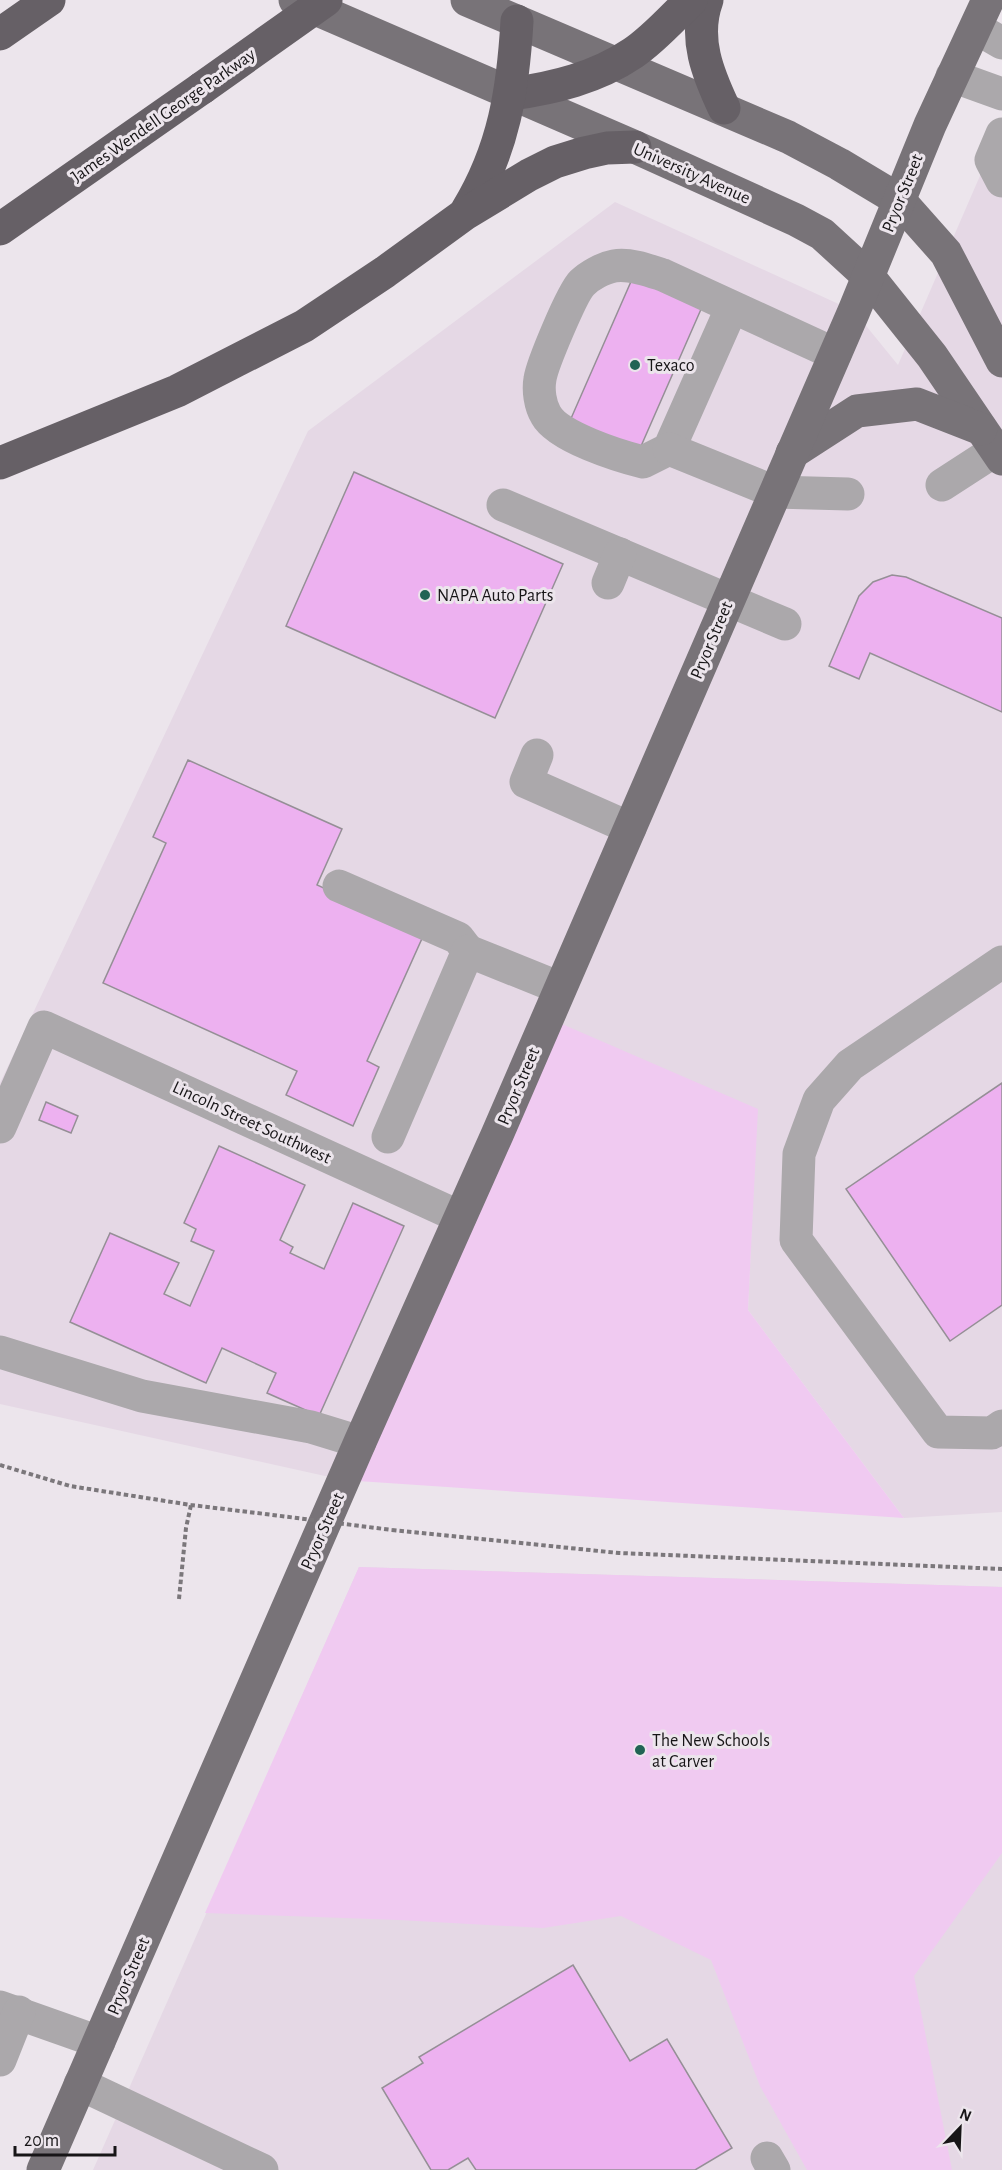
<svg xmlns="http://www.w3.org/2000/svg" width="1002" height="2170" viewBox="0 0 1002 2170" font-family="'Alegreya Sans',sans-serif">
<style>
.built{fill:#e5d8e5}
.green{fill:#f0caf1}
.building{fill:#edb1f0;stroke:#958f96;stroke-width:1.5}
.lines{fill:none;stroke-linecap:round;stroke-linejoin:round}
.path{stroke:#7b777b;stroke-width:4;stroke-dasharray:4.5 3;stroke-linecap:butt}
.minor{stroke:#aba8ab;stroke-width:33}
.major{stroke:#787378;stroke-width:33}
.highway{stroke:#666066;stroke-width:33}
.path-bridge{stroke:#7b777b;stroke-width:4;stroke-dasharray:4.5 3;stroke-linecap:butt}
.highway-bridge{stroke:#666066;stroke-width:33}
.poi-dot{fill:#206354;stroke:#ece5ec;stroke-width:2}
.labels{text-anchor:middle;stroke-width:6;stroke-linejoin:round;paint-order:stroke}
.street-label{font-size:18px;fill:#171517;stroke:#ece5ec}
.poi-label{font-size:18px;fill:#171517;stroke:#ece5ec;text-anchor:start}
</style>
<rect width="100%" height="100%" fill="#ece5ec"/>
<g class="built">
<polygon points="1002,125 1002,1512 904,1518 748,1310 757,1109 343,1480 0,1404 0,1083 308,431 615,202 854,311 898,365"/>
<polygon points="359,1567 1002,1587 1002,2170 93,2170"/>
</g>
<g class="green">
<polygon points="548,1018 758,1109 748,1310 904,1518 343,1480"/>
<polygon points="359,1567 1002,1587 1002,1853 914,1976 952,2170 807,2170 760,2086 711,1960 621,1916 543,1928 399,1920 205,1913"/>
</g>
<g class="building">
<polygon points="633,277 702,307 638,453 569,423"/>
<polygon points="354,472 563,564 495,718 286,626"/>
<polygon points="892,575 906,577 1002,618 1002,712 870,653 859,679 829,666 859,596 873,582"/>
<polygon points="188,760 342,829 317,885 424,934 367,1061 379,1067 353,1126 286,1095 297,1071 103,983 166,843 153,837"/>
<polygon points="1002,1083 1002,1305 950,1341 846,1189"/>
<polygon points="46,1102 78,1116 71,1133 39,1120"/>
<polygon points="219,1146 305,1185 280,1240 293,1247 290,1253 324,1269 353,1203 404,1226 319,1416 267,1393 276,1373 222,1348 206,1383 70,1322 110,1233 179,1263 164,1294 190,1306 214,1251 191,1241 196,1229 184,1223"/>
<polygon points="573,1965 630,2061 667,2039 732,2148 695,2170 476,2170 468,2158 448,2170 431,2170 382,2088 423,2063 419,2057"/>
</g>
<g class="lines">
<g class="path">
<polyline points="0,1465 70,1486 191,1505 265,1514"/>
<polyline points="392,1530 619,1553 1002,1569"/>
<polyline points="179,1599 186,1528 191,1505"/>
</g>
<g class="minor">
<polyline points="976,28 1002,43"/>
<polyline points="952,76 1002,94"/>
<polyline points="1002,134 991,160 1002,181"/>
<path d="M732 307 669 449 643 462C619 456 558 437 546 415 540 405 538 390 540 379 542 365 572 293 582 283 589 276 603 268 614 266 629 263 648 270 663 275L835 354"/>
<polyline points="669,449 775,492 848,494"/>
<polyline points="942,485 996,450"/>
<polyline points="503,505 785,624"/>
<polyline points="608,583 620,554"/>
<polyline points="537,755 526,782 630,828"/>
<polyline points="339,886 458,938 468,951"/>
<polyline points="1002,962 850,1065 819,1100 799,1154 796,1240 938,1432 992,1433 1002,1426"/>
<polyline points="0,1127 44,1027 460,1217"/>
<polyline points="388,1137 468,951 560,988"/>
<polyline points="0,1352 142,1396 311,1427 360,1442"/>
<polyline points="0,2007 99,2042"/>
<polyline points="0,2060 19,2012"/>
<polyline points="80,2084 262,2170"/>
<polyline points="767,2158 774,2170"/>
</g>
<g class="major">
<polyline points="295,0 635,147 796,220 822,234 869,277 932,356 1002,459"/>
<polyline points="467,0 788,137 839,164 899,200 946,253 1002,361"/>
<polyline points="792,453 857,411 917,404 981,429"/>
<polyline points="43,2170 360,1442 497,1135 854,311 930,125 988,0"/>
</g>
<g class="highway">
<path d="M707 0C693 38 708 74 724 108"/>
<polyline points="0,34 49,0"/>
<path d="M511 94C554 88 596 78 633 53 654 39 672 18 691 0"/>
<path d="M467 210C504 149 513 90 517 21"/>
<polyline points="0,229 202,88"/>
<polyline points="0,463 177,391 304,326 385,272 465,214 529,175 555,162 584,153 607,148 635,147"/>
</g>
<polyline class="path-bridge" points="265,1514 392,1530"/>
<polyline class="highway-bridge" points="202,88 326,0"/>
</g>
<g class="poi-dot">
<circle cx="635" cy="365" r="6"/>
<circle cx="425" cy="595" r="6"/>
<circle cx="640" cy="1750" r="6"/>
</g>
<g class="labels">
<g class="street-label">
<text transform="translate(163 115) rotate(-35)" y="6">James Wendell George Parkway</text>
<text transform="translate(692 173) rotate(24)" y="6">University Avenue</text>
<text transform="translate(902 193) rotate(-68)" y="6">Pryor Street</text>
<text transform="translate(711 640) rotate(-67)" y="6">Pryor Street</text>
<text transform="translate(518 1086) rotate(-67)" y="6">Pryor Street</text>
<text transform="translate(252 1122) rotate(25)" y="6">Lincoln Street Southwest</text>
<text transform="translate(322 1531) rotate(-66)" y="6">Pryor Street</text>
<text transform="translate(128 1976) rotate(-67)" y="6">Pryor Street</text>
</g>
<g class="poi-label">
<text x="647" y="371">Texaco</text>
<text x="437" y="601">NAPA Auto Parts</text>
<text x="652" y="1746">The New Schools<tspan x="652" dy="21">at Carver</tspan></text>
</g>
</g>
<g transform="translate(960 2128) rotate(23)" stroke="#ece5ec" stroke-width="4.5" paint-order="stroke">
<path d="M0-4.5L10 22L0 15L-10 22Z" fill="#171517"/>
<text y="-9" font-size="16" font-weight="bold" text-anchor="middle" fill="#171517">N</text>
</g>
<path d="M15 2146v9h100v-9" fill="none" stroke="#171517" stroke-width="3"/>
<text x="24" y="2146" font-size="18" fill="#171517" stroke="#ece5ec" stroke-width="4.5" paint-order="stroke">20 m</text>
</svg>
